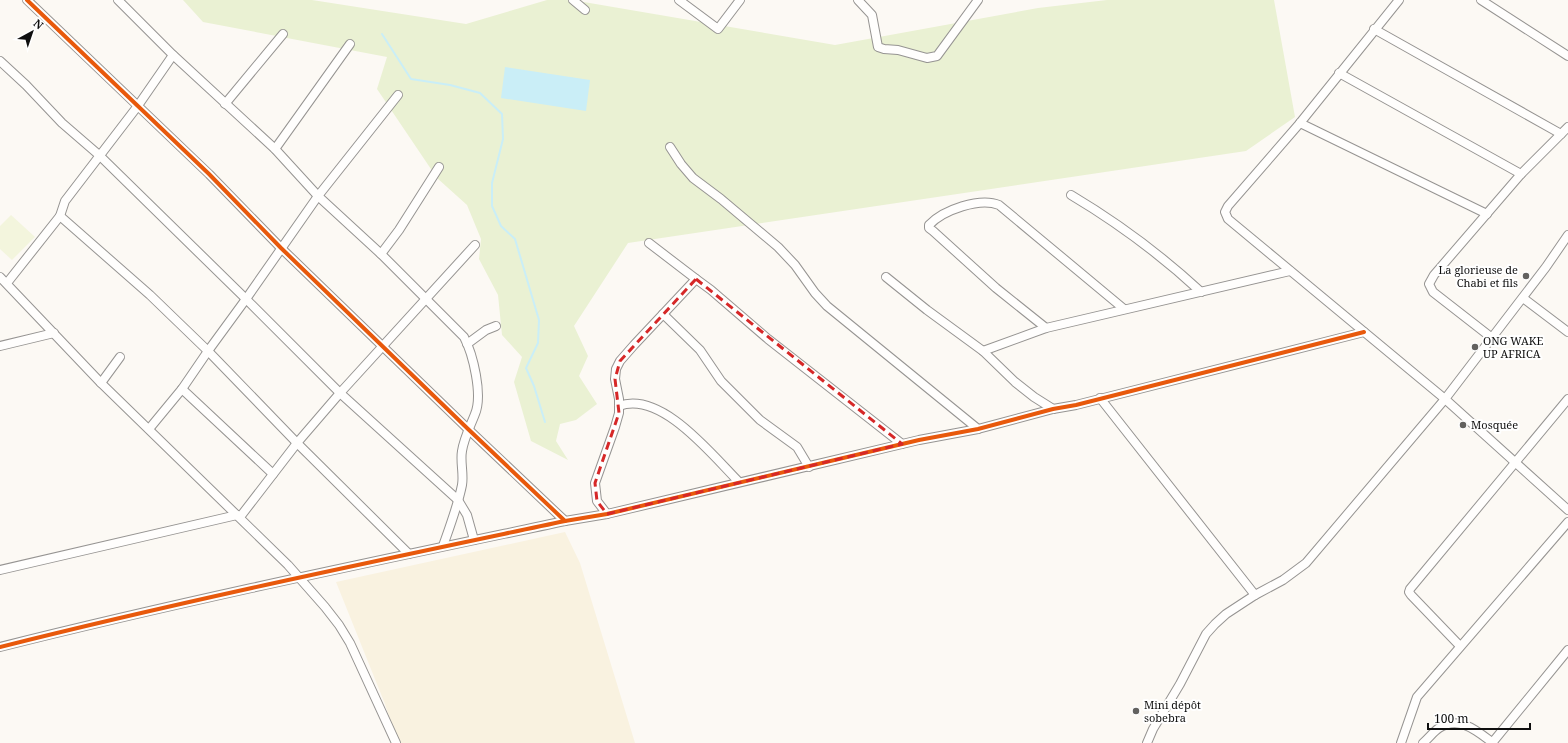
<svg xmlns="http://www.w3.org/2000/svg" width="1568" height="743" viewBox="0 0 1568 743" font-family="'Noto Serif',serif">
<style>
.farmland{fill:#f9f2e0}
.green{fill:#eaf1d3}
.pitch{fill:#f3f5dd}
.water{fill:#caeef7}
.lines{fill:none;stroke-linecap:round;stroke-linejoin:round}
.stream{stroke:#caeef7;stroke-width:2}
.minor-casing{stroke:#969492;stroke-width:10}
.minor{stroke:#fffefd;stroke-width:8}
.cycleway-casing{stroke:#fff;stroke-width:6}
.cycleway{stroke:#e8590c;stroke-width:4}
.marked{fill:none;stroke:#d62828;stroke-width:3;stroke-dasharray:8 5;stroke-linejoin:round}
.poi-dot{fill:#62615f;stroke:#fff;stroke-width:1.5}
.labels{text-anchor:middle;stroke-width:4;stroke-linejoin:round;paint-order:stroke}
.poi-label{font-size:11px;fill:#0f0f0f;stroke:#fff;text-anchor:start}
</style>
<rect width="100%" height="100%" fill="#fcf9f4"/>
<polygon class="farmland" points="565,532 580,563 635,743 397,743 385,704 336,582"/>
<polygon class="green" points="183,0 312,0 466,24 547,0 572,0 835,45 1038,8 1107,0 1274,0 1295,117 1246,151 628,243 574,326 588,356 579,376 597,404 576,420 560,424 556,441 568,460 531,441 514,382 522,357 502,335 498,295 479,259 481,239 467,205 437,178 377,89 387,57 203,22"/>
<polygon class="pitch" points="11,215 35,237 12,260 0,249 0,226"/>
<polygon class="water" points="505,67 590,80 586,111 501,98"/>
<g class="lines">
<polyline class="stream" points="382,34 411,79 450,85 480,93 502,114 503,139 492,183 492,206 501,226 515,239 539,320 538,343 526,368 534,386 545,422"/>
<defs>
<g id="minor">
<polyline points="27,0 209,174 281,248 468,429 565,521"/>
<path d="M118 0 173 55 275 149 318 196 381 254 464 337C473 354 483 395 475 414 470 427 464 438 462 451 460 462 464 474 462 485 458 505 450 526 443 546"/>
<polyline points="573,0 585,10"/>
<polyline points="679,0 718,29 740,0"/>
<polyline points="858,0 872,15 878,47 884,49 898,50 927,58 937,56 978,0"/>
<polyline points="1399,0 1300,123 1228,206 1225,212 1228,219 1445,399 1568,510"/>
<polyline points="1481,0 1568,56"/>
<polyline points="1374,29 1561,134"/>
<polyline points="0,61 26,85 62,123 99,155 246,299 340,393 458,500 467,515 474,540"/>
<polyline points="1339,73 1521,174"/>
<polyline points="225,104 283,34"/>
<polyline points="1300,123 1487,214"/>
<polyline points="670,147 681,164 693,178 721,199 778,247 795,265 815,293 827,306 978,429"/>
<polyline points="275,149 350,44"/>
<path d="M1071 195C1118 223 1161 255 1201 292"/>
<polyline points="60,216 150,295 208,351 297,443 409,554"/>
<polyline points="649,243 696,279"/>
<polyline points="381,254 399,230 439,167"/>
<polyline points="0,277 101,383 288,565 325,607 339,625 350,643 396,743"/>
<polyline points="886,277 927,310 983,351 1015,382 1034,397 1053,409"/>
<polyline points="7,283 60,216 65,201 137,107 173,55"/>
<polyline points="1523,298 1568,332"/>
<polyline points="663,314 700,350 721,381 760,420 797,447 809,467"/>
<path d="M1046 328 996 288 933 231 929 228V225C943 210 980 197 999 205L1124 309"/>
<polyline points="1492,338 1433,292 1429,284 1434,275 1521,174 1568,127"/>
<polyline points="467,344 486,330 496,326"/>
<polyline points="0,346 54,333"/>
<polyline points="983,351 1046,328 1290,271"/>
<polyline points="101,383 120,357"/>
<polyline points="182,389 273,474"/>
<polyline points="1100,398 1255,595"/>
<path d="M619 406C661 390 712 455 739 482"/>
<polyline points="149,429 182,389 208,351 246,299 318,196 398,95"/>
<polyline points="607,514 597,501 595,483 615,427 619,413 619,399 615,379 616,369 620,361 634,345 696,279 711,290 768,339 902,444"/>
<polyline points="240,517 297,443 340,393 475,245"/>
<polyline points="0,570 237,515"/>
<polyline points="1460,646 1411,595 1409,592 1410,589 1568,399"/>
<path d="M0 647C187 600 376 561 565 521L607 514 919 440 978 429 1053 409 1076 405 1364 332"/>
<polyline points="1147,743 1153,729 1180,684 1206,634 1215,624 1226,614 1255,595 1283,580 1306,563 1445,399 1546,267 1568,235"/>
<polyline points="1401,743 1417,697 1568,522"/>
<path d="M1423 743C1429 738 1433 732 1439 728 1459 715 1477 731 1493 743"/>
<polyline points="1492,743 1568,650"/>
</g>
</defs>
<use href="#minor" class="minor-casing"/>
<use href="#minor" class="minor"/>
<defs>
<g id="cycleway">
<polyline points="27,0 209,174 281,248 468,429 565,521"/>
<path d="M0 647C187 600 376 561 565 521L607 514 919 440 978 429 1053 409 1076 405 1364 332"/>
</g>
</defs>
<use href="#cycleway" class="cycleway-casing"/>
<use href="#cycleway" class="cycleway"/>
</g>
<path class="marked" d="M696 279 902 444 607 514 597 501 595 483 619 413 615 379 620 361Z"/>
<g class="poi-dot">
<circle cx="1526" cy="276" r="4"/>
<circle cx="1475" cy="347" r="4"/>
<circle cx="1463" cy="425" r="4"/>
<circle cx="1136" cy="711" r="4"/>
</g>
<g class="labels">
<g class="poi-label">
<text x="1518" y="274" text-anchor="end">La glorieuse de<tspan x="1518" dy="13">Chabi et fils</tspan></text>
<text x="1483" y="345">ONG WAKE<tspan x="1483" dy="13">UP AFRICA</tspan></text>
<text x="1471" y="429">Mosquée</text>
<text x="1144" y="709">Mini dépôt<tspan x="1144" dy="13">sobebra</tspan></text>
</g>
</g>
<g transform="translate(32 32) rotate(40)" stroke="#ffffff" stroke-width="3" paint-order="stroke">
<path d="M0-3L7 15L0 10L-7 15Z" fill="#0f0f0f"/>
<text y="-6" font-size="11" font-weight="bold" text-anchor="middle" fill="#0f0f0f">N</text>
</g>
<path d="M1428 723v6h102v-6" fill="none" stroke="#0f0f0f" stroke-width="2"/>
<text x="1434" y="723" font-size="12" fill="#0f0f0f" stroke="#ffffff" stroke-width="3" paint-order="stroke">100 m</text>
</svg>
